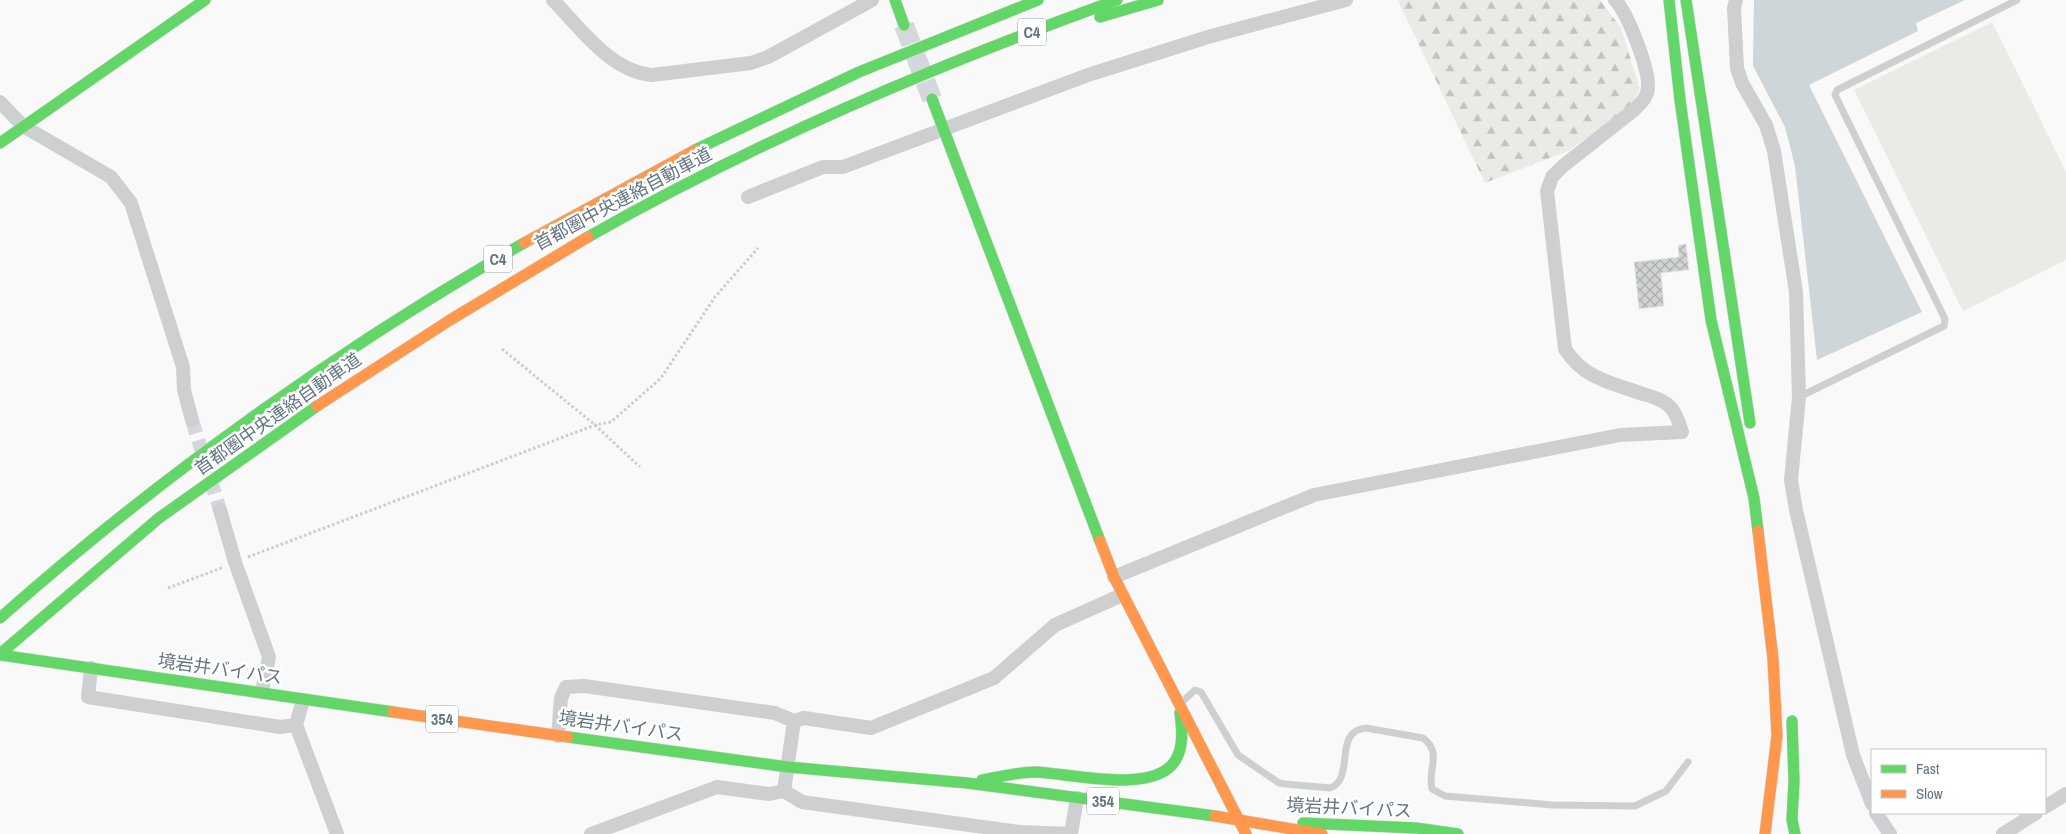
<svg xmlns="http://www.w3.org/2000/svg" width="2066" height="834" viewBox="0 0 2066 834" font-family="'Archivo Narrow','Noto Sans JP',sans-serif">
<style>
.grass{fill:#e8ebe6}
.forest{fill:url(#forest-firs)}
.water{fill:#ced6d9}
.building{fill:url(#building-cross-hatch);stroke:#e8e8e8}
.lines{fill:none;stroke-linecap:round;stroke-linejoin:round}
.street-tunnel{stroke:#d4d8dc;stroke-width:14;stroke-dasharray:14 7;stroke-linecap:butt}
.secondary-tunnel{stroke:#d4d8dc;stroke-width:20;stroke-dasharray:20 10;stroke-linecap:butt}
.fast-casing{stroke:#d5d6d7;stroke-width:12}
.slow-casing{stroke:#d5d6d7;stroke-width:12}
.path{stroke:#cbcccd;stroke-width:3;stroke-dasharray:2.5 2.5;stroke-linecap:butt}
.lane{stroke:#cecfd0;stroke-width:7}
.street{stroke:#cecfd0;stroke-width:14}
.fast{stroke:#63d668;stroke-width:11}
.slow{stroke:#ff974d;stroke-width:11}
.labels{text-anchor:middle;stroke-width:5;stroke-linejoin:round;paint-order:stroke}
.shield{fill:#fff;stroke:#939fa8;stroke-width:1}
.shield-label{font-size:16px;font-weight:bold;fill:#657683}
.street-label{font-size:18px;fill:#657683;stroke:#fff}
</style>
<defs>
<pattern id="forest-firs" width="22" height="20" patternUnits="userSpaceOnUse" patternTransform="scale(1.25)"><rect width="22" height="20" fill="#e8ebe6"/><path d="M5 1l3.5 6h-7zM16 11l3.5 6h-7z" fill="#c0c3c0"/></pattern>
<pattern id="building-cross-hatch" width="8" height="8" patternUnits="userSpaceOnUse" patternTransform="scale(1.25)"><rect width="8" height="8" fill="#d0d2d3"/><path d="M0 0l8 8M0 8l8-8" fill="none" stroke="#acafb1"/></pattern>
</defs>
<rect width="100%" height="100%" fill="#f9f9f9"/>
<polygon class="grass" points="1992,22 2066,172 2066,260 1963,311 1854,90"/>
<polygon class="forest" points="1402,0 1600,0 1621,28 1640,89 1630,107 1568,151 1485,183 1398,1"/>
<polygon class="water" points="1754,0 1965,0 1916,23 1918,31 1809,85 1922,312 1817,360 1795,166 1785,127 1753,66"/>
<polygon class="building" points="1686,244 1689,270 1661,273 1664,306 1639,309 1634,262 1679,257 1678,245"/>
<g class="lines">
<polyline class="street-tunnel" points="192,420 220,510"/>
<polyline class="secondary-tunnel" points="904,25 932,99"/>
<defs>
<g id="fast">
<polyline points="895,0 904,25"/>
<polyline points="1669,0 1680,100 1711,320 1754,498 1758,531"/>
<polyline points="1686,0 1750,423"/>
<polyline points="1100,17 1158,0"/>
<polyline points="932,99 1100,541"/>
<polyline points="0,143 205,0"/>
<polyline points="695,150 859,72 1038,0"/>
<path d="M588 237C757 141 934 66 1117 0"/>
<path d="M0 618C158 478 340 348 524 243"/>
<polyline points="0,654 159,518 317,406"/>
<polyline points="0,655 393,712"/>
<polyline points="1792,721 1794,781 1792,820 1795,834"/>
<polyline points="568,737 788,767 967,783 1215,816"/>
<path d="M982 780C999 777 1018 772 1035 772 1070 773 1153 795 1175 761 1184 747 1182 729 1180 713"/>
<polyline points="1303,823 1416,828 1458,834"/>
</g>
<g id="slow">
<polyline points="524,243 695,150"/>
<polyline points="317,406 450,320 588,237"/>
<polyline points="1758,531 1773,659 1777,736 1765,834"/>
<polyline points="1100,541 1114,577 1246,834"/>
<polyline points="393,712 568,737"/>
<polyline points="1215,816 1322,834"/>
</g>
</defs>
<use href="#fast" class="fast-casing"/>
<use href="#slow" class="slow-casing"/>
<g class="path">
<polyline points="502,349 595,425 640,467"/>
<polyline points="248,557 595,425 611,422 661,378 715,297 758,248"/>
<polyline points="168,588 224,567"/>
</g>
<g class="lane">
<polyline points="1799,397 1944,326 1945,319 1835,95 1837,90 2017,0"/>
<path d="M1181 703 1195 690 1201 692 1238 755 1279 783 1285 784 1330 788C1356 779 1332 731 1366 728L1423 738C1443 753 1427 769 1432 789L1445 796 1553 805 1635 806 1666 791 1688 762"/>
</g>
<g class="street">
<path d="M553 0C580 28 610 71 652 75L751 63 768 57 872 0"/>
<polyline points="1736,0 1734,8 1737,68 1742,83 1766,125 1774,151 1796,292 1799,397 1791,480 1796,510 1853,755 1872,804"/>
<polyline points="0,102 23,126 111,177 131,203 183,367 184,390 192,420"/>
<polyline points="748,197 823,167 843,167 1088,75 1208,37 1346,0"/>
<polyline points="220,510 235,562 269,657 262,692"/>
<path d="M1114 577 1314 495 1620 435 1682 432C1679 424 1677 414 1671 408 1664 400 1653 397 1643 394 1612 383 1584 379 1565 349L1547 191 1552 177 1563 166 1634 110C1641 103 1648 97 1648 87 1649 69 1628 13 1615 0"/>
<polyline points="91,668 88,697 280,727 296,725"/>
<polyline points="303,700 296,725 337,834"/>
<polyline points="558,736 561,698 566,687 584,686 775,713 794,721"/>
<polyline points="784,791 802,802 1020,832 1071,834 1077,798"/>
<polyline points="2045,807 2066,794"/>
<polyline points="1876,813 1890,834"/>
<polyline points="591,834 717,787 769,794 784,791 794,721 804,718 871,728 994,678 1055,625 1122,595"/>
<polyline points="2003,834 2036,813"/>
</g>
<use href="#fast" class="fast"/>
<use href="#slow" class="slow"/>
</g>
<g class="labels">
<g class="shield">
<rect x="1018" y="18.5" width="28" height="27" rx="4"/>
<rect x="484" y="245.5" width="28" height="27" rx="4"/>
<rect x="426" y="705.5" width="32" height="27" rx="4"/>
<rect x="1087" y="787.5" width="32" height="27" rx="4"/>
</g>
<g class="shield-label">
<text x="1032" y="38">C4</text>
<text x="498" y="265">C4</text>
<text x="442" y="725">354</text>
<text x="1103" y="807">354</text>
</g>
<g class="street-label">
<text transform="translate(623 199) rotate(-28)" y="6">首都圏中央連絡自動車道</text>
<text transform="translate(278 414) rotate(-35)" y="6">首都圏中央連絡自動車道</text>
<text transform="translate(220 669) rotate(8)" y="6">境岩井バイパス</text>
<text transform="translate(621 726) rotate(8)" y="6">境岩井バイパス</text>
<text transform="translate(1349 808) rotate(3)" y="6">境岩井バイパス</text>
</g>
</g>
<rect x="1871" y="749" width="175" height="65" fill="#ffffff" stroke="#c1c8cd"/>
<rect x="1881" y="765" width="25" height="8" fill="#63d668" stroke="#c1c8cd"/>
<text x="1916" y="774" font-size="15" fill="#657683">Fast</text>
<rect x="1881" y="790" width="25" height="8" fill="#ff974d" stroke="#c1c8cd"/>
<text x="1916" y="799" font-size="15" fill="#657683">Slow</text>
</svg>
